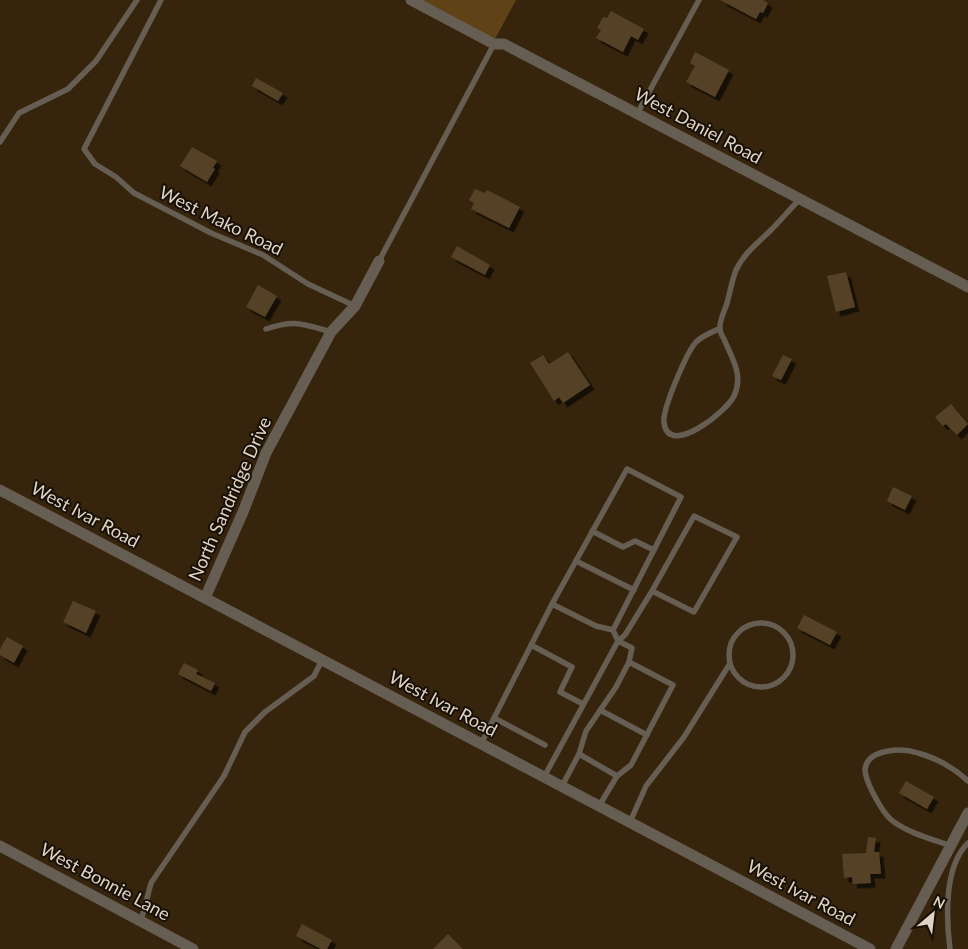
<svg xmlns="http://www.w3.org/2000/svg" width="968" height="949" viewBox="0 0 968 949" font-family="Lato,sans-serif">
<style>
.green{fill:#5f4317}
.building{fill:#544228;filter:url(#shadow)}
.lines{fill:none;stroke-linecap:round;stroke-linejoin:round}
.service{stroke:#675e53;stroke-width:5.5}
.minor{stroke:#675e53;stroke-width:11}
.labels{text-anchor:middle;stroke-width:4;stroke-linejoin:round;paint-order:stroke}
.street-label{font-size:18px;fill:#dfd4c5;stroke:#181006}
</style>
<defs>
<filter id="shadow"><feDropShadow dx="4.5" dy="4.5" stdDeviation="0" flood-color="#0009"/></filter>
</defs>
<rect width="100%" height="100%" fill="#36250c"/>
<polygon class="green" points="422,0 516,0 495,39"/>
<g class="building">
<polygon points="720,0 763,0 768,3 763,13 760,12 756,19"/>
<polygon points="611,11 644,29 638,40 631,36 623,52 596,38 601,30 597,28 603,17 607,18"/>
<polygon points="695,52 729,70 715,97 686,82 695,66 690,63"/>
<polygon points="256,78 283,93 278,101 252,86"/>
<polygon points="192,147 217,161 213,168 215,169 207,182 180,166"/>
<polygon points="475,189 485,193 487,190 520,207 509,228 471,209 474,203 469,200"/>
<polygon points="457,246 490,265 485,275 451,257"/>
<polygon points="846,272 855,307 836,312 827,276"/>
<polygon points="258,285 277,296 265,317 246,307"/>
<polygon points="568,352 590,385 563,403 559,397 554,401 530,363 543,355 549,364"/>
<polygon points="783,355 792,359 781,380 772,376"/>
<polygon points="951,404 968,424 957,435 946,424 943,426 935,417"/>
<polygon points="893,487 912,496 905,510 887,501"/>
<polygon points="73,601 96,611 86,633 63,622"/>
<polygon points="804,615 837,632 830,645 797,628"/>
<polygon points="7,637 23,646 14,663 0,655 0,649"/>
<polygon points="184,663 198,670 196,674 215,683 211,691 178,674"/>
<polygon points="906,781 934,797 927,809 899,793"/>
<polygon points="868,837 876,838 874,852 879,852 881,874 870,874 871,883 853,884 852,877 844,878 842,854 866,853"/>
<polygon points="302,924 332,940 327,949 321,949 296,936"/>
<polygon points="448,934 463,949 433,949"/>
</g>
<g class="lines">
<g class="service">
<polyline points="161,0 84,149 95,164 116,177 134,193 211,233 263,255 308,284 355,306"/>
<polyline points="637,114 699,0"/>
<polyline points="0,142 19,113 68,89 96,61 137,0"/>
<polyline points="379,261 494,44"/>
<path d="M266 329C296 319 302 324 331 332"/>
<path d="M719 329C712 332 702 336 696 342 687 352 662 409 664 423 669 458 727 411 734 396 744 375 732 359 724 339 722 336 720 331 720 328 719 321 725 310 727 303 730 292 732 280 736 270 744 253 759 242 771 230 781 220 790 209 800 199"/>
<polyline points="592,531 623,547 635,541 654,550"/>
<polyline points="576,561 634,590"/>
<circle cx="761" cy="655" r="32"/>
<polyline points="613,630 596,626 552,604 627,469 681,497 613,630 618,641 632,648 629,662"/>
<polyline points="531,645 572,667 560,692 583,704"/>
<polyline points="600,710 647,735"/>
<polyline points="481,744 494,718"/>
<polyline points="545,745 494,718 552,604"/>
<polyline points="579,754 586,731 616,687 629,662 673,685 631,765 617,776"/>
<polyline points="544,777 618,641 625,635 652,591 694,612 737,537 694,516 652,591"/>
<polyline points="562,786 579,754 617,776 599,806"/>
<polyline points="630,822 646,786 684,737 729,665"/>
<path d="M951 846C932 839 911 834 894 822 885 816 877 801 872 791 869 785 865 776 865 769 868 748 903 748 918 753 936 758 954 768 968 781"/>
<polyline points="141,921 151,883 224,776 245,732 265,712 314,676 322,660"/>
<path d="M950 949C946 918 944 866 968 843"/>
</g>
<g class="minor">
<polyline points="411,0 494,44 504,44 968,287"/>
<polyline points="0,490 870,949"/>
<polyline points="205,598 243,512 266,453 331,332 355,306 379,261"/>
<polyline points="0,846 193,949"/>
<polyline points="896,949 968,813"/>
</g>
</g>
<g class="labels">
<g class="street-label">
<text transform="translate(698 126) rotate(28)" y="6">West Daniel Road</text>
<text transform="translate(221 221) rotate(26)" y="6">West Mako Road</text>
<text transform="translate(230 499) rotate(-66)" y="6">North Sandridge Drive</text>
<text transform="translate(85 515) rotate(28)" y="6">West Ivar Road</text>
<text transform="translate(443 704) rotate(28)" y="6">West Ivar Road</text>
<text transform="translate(105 882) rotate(28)" y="6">West Bonnie Lane</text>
<text transform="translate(801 893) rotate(28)" y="6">West Ivar Road</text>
</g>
</g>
<g transform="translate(933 914) rotate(28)" stroke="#181006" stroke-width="4" paint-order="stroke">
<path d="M0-4L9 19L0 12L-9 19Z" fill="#dfd4c5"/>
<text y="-8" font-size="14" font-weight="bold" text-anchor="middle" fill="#dfd4c5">N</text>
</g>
</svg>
